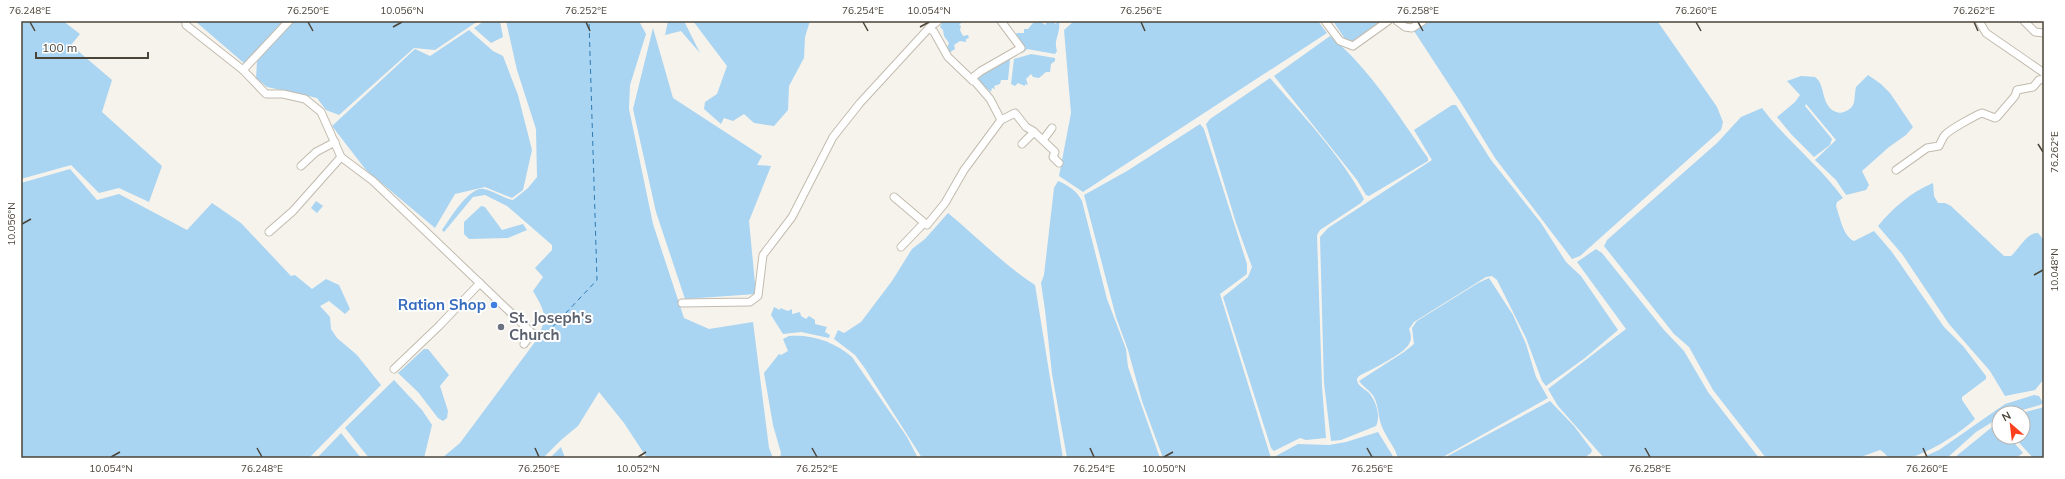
<svg xmlns="http://www.w3.org/2000/svg" width="2065" height="479" viewBox="0 0 2065 479" font-family="Mulish,sans-serif">
<style>
.water{fill:#a9d4f2}
.lines{fill:none;stroke-linecap:round;stroke-linejoin:round}
.ferry{stroke:#2e7ab2;stroke-width:1;stroke-dasharray:5 4;stroke-linecap:butt}
.minor-casing{stroke:#c2bbae;stroke-width:9}
.minor{stroke:#fff;stroke-width:7}
.ticks{fill:none;stroke:#4b4439;stroke-width:1.5}
.shop-dot{fill:#3f7fe0;stroke:#fff;stroke-width:1.5}
.worship-dot{fill:#6b7280;stroke:#fff;stroke-width:1.5}
.labels{text-anchor:middle;stroke-width:4;stroke-linejoin:round;paint-order:stroke}
.shop-label{font-size:15px;font-weight:bold;fill:#366cbe;stroke:#fff;text-anchor:end}
.worship-label{font-size:15px;font-weight:bold;fill:#5b616d;stroke:#fff;text-anchor:start}
.neatline{fill:none;stroke:#4b4439;stroke-width:1.5}
.ticks-label{font-size:10px;text-anchor:middle;fill:#4b4439}
</style>
<rect width="100%" height="100%" fill="#f6f3ec"/>
<g class="water">
<polygon points="21,21 63,21 80,34 71,45 112,80 102,112 162,166 149,202 119,188 99,193 71,165 21,179"/>
<polygon points="195,21 286,21 245,64"/>
<polygon points="293,21 478,21 435,50 414,48 339,115 326,110 317,98 267,87 256,78 257,61"/>
<polygon points="484,21 500,21 503,37 491,43 474,28"/>
<path d="M506 21H639L646 34 630 85 629 109 653 224 684 318 709 329 753 322 769 448 773 458H647L624 423 599 392 578 426 561 440 543 458H442L460 443 535 342C548 318 547 315 533 291L543 277 535 268 552 250V245L507 206 485 195 473 197 444 232 442 230C450 219 469 186 484 189 493 191 503 198 513 200L528 188 537 177 536 129 517 70Z"/>
<polygon points="668,21 684,21 700,53 681,31 665,35"/>
<polygon points="693,21 810,21 805,37 804,58 789,86 788,110 774,126 754,123 744,114 733,121 724,118 721,124 704,109 705,102 717,94 727,66"/>
<polygon points="943,21 963,21 959,25 961,26 960,30 963,36 968,35 969,38 966,39 966,42 960,41 954,45 955,49 949,53 947,48 949,43 944,36 943,30 940,27"/>
<path d="M1040 21 1045 25 1047 22 1049 23 1054 22 1055 24 1059 21C1061 33 1053 40 1057 51L1055 54 1027 49 1024 52 1023 49V54L1014 36 1017 33H1024V29H1028L1033 23Z"/>
<polygon points="1074,21 1318,21 1327,33 1083,192 1059,176 1071,113 1064,30"/>
<polygon points="1333,21 1381,21 1351,42 1345,39"/>
<polygon points="1430,21 1659,21 1658,22 1717,107 1723,122 1721,130 1580,256 1572,259 1495,158 1463,106 1414,31"/>
<polygon points="653,28 673,98 762,156 757,165 771,166 749,221 756,294 685,299 656,212 633,109"/>
<polygon points="469,30 493,51 503,56 518,95 532,150 523,190 512,198 485,187 455,194 435,228 366,170 332,126 415,49 430,56"/>
<path d="M1330 36C1370 69 1398 115 1428 158V161L1369 196 1366 195 1357 180 1274 76Z"/>
<polygon points="1031,54 1055,58 1055,61 1051,64 1050,72 1046,72 1039,78 1033,77 1031,74 1026,79 1028,85 1025,84 1025,86 1018,83 1015,86 1011,84 1014,59"/>
<polygon points="1005,57 1010,60 1008,80 1001,80 1000,84 994,86 995,89 992,88 991,92 976,79"/>
<path d="M1868 75 1881 84 1890 93 1913 127 1906 135 1889 147 1862 171 1869 185 1866 190 1846 195 1836 180 1815 160 1836 140 1806 104 1805 106 1832 139 1830 145 1814 157 1791 134 1777 117 1795 102 1800 95 1787 81 1801 76 1815 77C1827 85 1819 109 1840 113 1858 109 1853 100 1856 87Z"/>
<path d="M1270 78C1302 115 1341 155 1364 199L1361 203 1320 230 1317 235 1322 386 1326 438 1306 440 1300 438 1274 451 1271 448 1223 297 1248 277 1252 267 1236 223 1206 124 1210 119Z"/>
<path d="M1452 105H1456L1491 160 1541 223 1566 262 1581 276 1618 330 1585 358 1546 386 1542 381 1526 338 1497 280 1492 276 1486 277 1414 322 1409 329C1411 334 1412 339 1409 344 1404 354 1370 370 1359 376L1357 379C1357 386 1364 388 1369 393 1376 401 1381 416 1376 426L1341 440 1331 441 1324 383 1320 237 1328 228 1432 160 1414 130Z"/>
<path d="M1762 108C1786 140 1819 165 1843 198L1837 202 1836 206C1840 217 1843 236 1854 241L1874 231 1892 252 1944 327 1963 346 1986 376V379L1962 397V400L1975 419C1961 433 1910 467 1890 458 1886 456 1884 452 1880 450L1858 458H1766L1713 390 1689 347 1674 334 1604 246 1607 240 1717 143 1741 117Z"/>
<polygon points="1200,124 1204,129 1247,264 1247,274 1220,294 1271,458 1163,458 1142,401 1128,350 1116,317 1084,195 1127,171"/>
<polygon points="70,169 97,200 119,194 187,230 212,203 241,223 291,276 295,275 312,289 326,279 339,285 350,309 345,314 329,301 320,306 330,317 331,329 337,338 357,355 381,385 309,458 21,458 21,183"/>
<path d="M1058 181C1068 185 1077 191 1082 201L1107 299 1126 349 1128 367 1160 458H1067L1052 374 1045 310 1041 283 1044 275 1054 188Z"/>
<path d="M1933 183 1934 196 1938 203H1945L1951 206 2004 256H2011C2019 249 2027 232 2038 233L2044 240V379L2035 390 2005 396 1990 371 1949 324 1902 254 1878 226C1893 208 1911 192 1933 183Z"/>
<polygon points="316,201 323,206 317,213 311,208"/>
<polygon points="481,206 485,207 502,230 523,224 527,230 508,238 469,239 464,234 464,222"/>
<path d="M948 213C977 237 1003 264 1035 285L1063 458H922L864 367 855 355 834 339 838 330 844 333 861 322 892 281 912 249 925 239Z"/>
<polygon points="1596,249 1602,253 1664,330 1684,351 1708,392 1759,458 1604,458 1558,406 1548,389 1626,329 1577,262"/>
<path d="M1489 278 1513 315 1526 344 1536 377 1548 398 1441 458H1398C1394 445 1387 439 1382 427 1378 417 1379 407 1374 397 1370 390 1363 387 1359 381L1404 352 1414 344 1412 328 1417 321 1478 283Z"/>
<polygon points="774,307 780,310 780,308 788,311 792,309 792,314 800,312 801,316 806,319 809,316 815,320 815,324 827,327 825,332 830,335 829,338 801,332 783,334 771,315"/>
<path d="M789 336C812 334 835 342 852 357L907 437 918 458H780L781 453 773 425 764 373 779 354 781 355 788 351 783 339Z"/>
<polygon points="424,349 428,349 449,375 440,386 448,411 447,418 443,421 438,418 418,392 398,373"/>
<polygon points="394,380 422,410 432,425 424,458 369,458 345,428"/>
<polygon points="2034,395 2039,396 2043,403 2040,405 2011,413 1999,413 1999,418 1976,432 1947,458 1921,458 1939,450 2005,404"/>
<polygon points="1550,401 1574,426 1592,450 1591,453 1584,458 1444,458"/>
<polygon points="2044,407 2044,458 2033,458 2014,437 2023,437 2022,413"/>
<polygon points="1997,423 1999,426 1999,437 2009,437 2023,453 2016,458 1954,458"/>
<polygon points="1378,432 1394,458 1274,457 1298,444 1329,445 1346,442"/>
<polygon points="341,433 361,458 317,458"/>
<polygon points="561,447 565,458 550,458"/>
</g>
<g class="lines">
<polyline class="ferry" points="547,333 597,280 589,21"/>
<defs>
<g id="minor">
<polyline points="186,21 186,25 243,70 266,94 283,94 305,99 321,112 341,157 373,181 532,333 524,344"/>
<polyline points="1325,21 1340,41 1353,46 1388,21"/>
<polyline points="1397,21 1405,27 1412,28 1423,21"/>
<polyline points="1979,21 1986,33 2044,73"/>
<polyline points="2024,21 2035,32 2044,33"/>
<polyline points="929,28 934,32 948,57 973,81"/>
<polyline points="243,70 289,21"/>
<polyline points="1001,120 1015,113 1026,127 1033,131 1053,150 1055,152 1053,157 1059,163"/>
<polyline points="1043,140 1052,128"/>
<polyline points="1022,144 1034,132"/>
<polyline points="301,166 316,152 335,142"/>
<path d="M1896 170 1927 148 1939 146C1941 142 1943 137 1945 135 1949 130 1976 115 1982 113L1995 118 1997 117 2015 96 2017 90 2033 87 2039 80 2044 79"/>
<polyline points="894,197 927,225 945,203 964,170 1001,120 990,99 972,78 981,71 1021,48 1001,21"/>
<polyline points="269,232 293,211 341,157"/>
<polyline points="901,247 923,224"/>
<polyline points="682,303 750,302 758,296 763,255 792,217 833,137 860,103 929,28 938,21"/>
<polyline points="394,369 439,326 480,283"/>
</g>
</defs>
<use href="#minor" class="minor-casing"/>
<use href="#minor" class="minor"/>
</g>
<path class="ticks" d="M30 22 35 31M308 22 313 31M586 22 590 31M863 22 868 31M1141 22 1145 31M1418 22 1423 31M1696 22 1701 31M1974 22 1978 31M393 27 402 22M920 27 929 22M2038 144 2043 152M22 224 31 219M2034 275 2043 270M257 448 262 457M535 448 539 457M812 448 817 457M1090 448 1094 457M1367 448 1372 457M1645 448 1650 457M1923 448 1927 457M111 457 120 452M638 457 646 452M1164 457 1173 452"/>
<circle class="shop-dot" cx="494" cy="305" r="4"/>
<circle class="worship-dot" cx="501" cy="327" r="4"/>
<g class="labels">
<g class="shop-label">
<text x="486" y="310">Ration Shop</text>
</g>
<g class="worship-label">
<text x="509" y="323">St. Joseph's<tspan x="509" dy="17">Church</tspan></text>
</g>
</g>
<rect width="2065" height="479" fill="none" stroke="#ffffff" stroke-width="44"/>
<g transform="translate(2011 425) rotate(332)"><circle r="19" fill="#ffffff" stroke="#b7b4b0"/>
<path d="M0-3L7 15L0 10L-7 15Z" fill="#fc3f1d"/>
<text y="-6" font-size="11" font-weight="bold" text-anchor="middle" fill="#4b4439">N</text>
</g>
<path d="M36 52v6h112v-6" fill="none" stroke="#4b4439" stroke-width="2"/>
<text x="42" y="52" font-size="12" fill="#4b4439" stroke="#ffffff" stroke-width="3" paint-order="stroke">100 m</text>
<rect x="22" y="22" width="2021" height="435" class="neatline"/>
<g class="ticks-label">
<text x="30" y="14">76.248°E</text>
<text x="308" y="14">76.250°E</text>
<text x="402" y="14">10.056°N</text>
<text x="586" y="14">76.252°E</text>
<text x="863" y="14">76.254°E</text>
<text x="929" y="14">10.054°N</text>
<text x="1141" y="14">76.256°E</text>
<text x="1418" y="14">76.258°E</text>
<text x="1696" y="14">76.260°E</text>
<text x="1974" y="14">76.262°E</text>
<text transform="translate(2054 152) rotate(-90)" y="4">76.262°E</text>
<text transform="translate(11 224) rotate(-90)" y="4">10.056°N</text>
<text transform="translate(2054 270) rotate(-90)" y="4">10.048°N</text>
<text x="111" y="472">10.054°N</text>
<text x="262" y="472">76.248°E</text>
<text x="539" y="472">76.250°E</text>
<text x="638" y="472">10.052°N</text>
<text x="817" y="472">76.252°E</text>
<text x="1094" y="472">76.254°E</text>
<text x="1164" y="472">10.050°N</text>
<text x="1372" y="472">76.256°E</text>
<text x="1650" y="472">76.258°E</text>
<text x="1927" y="472">76.260°E</text>
</g>
</svg>
